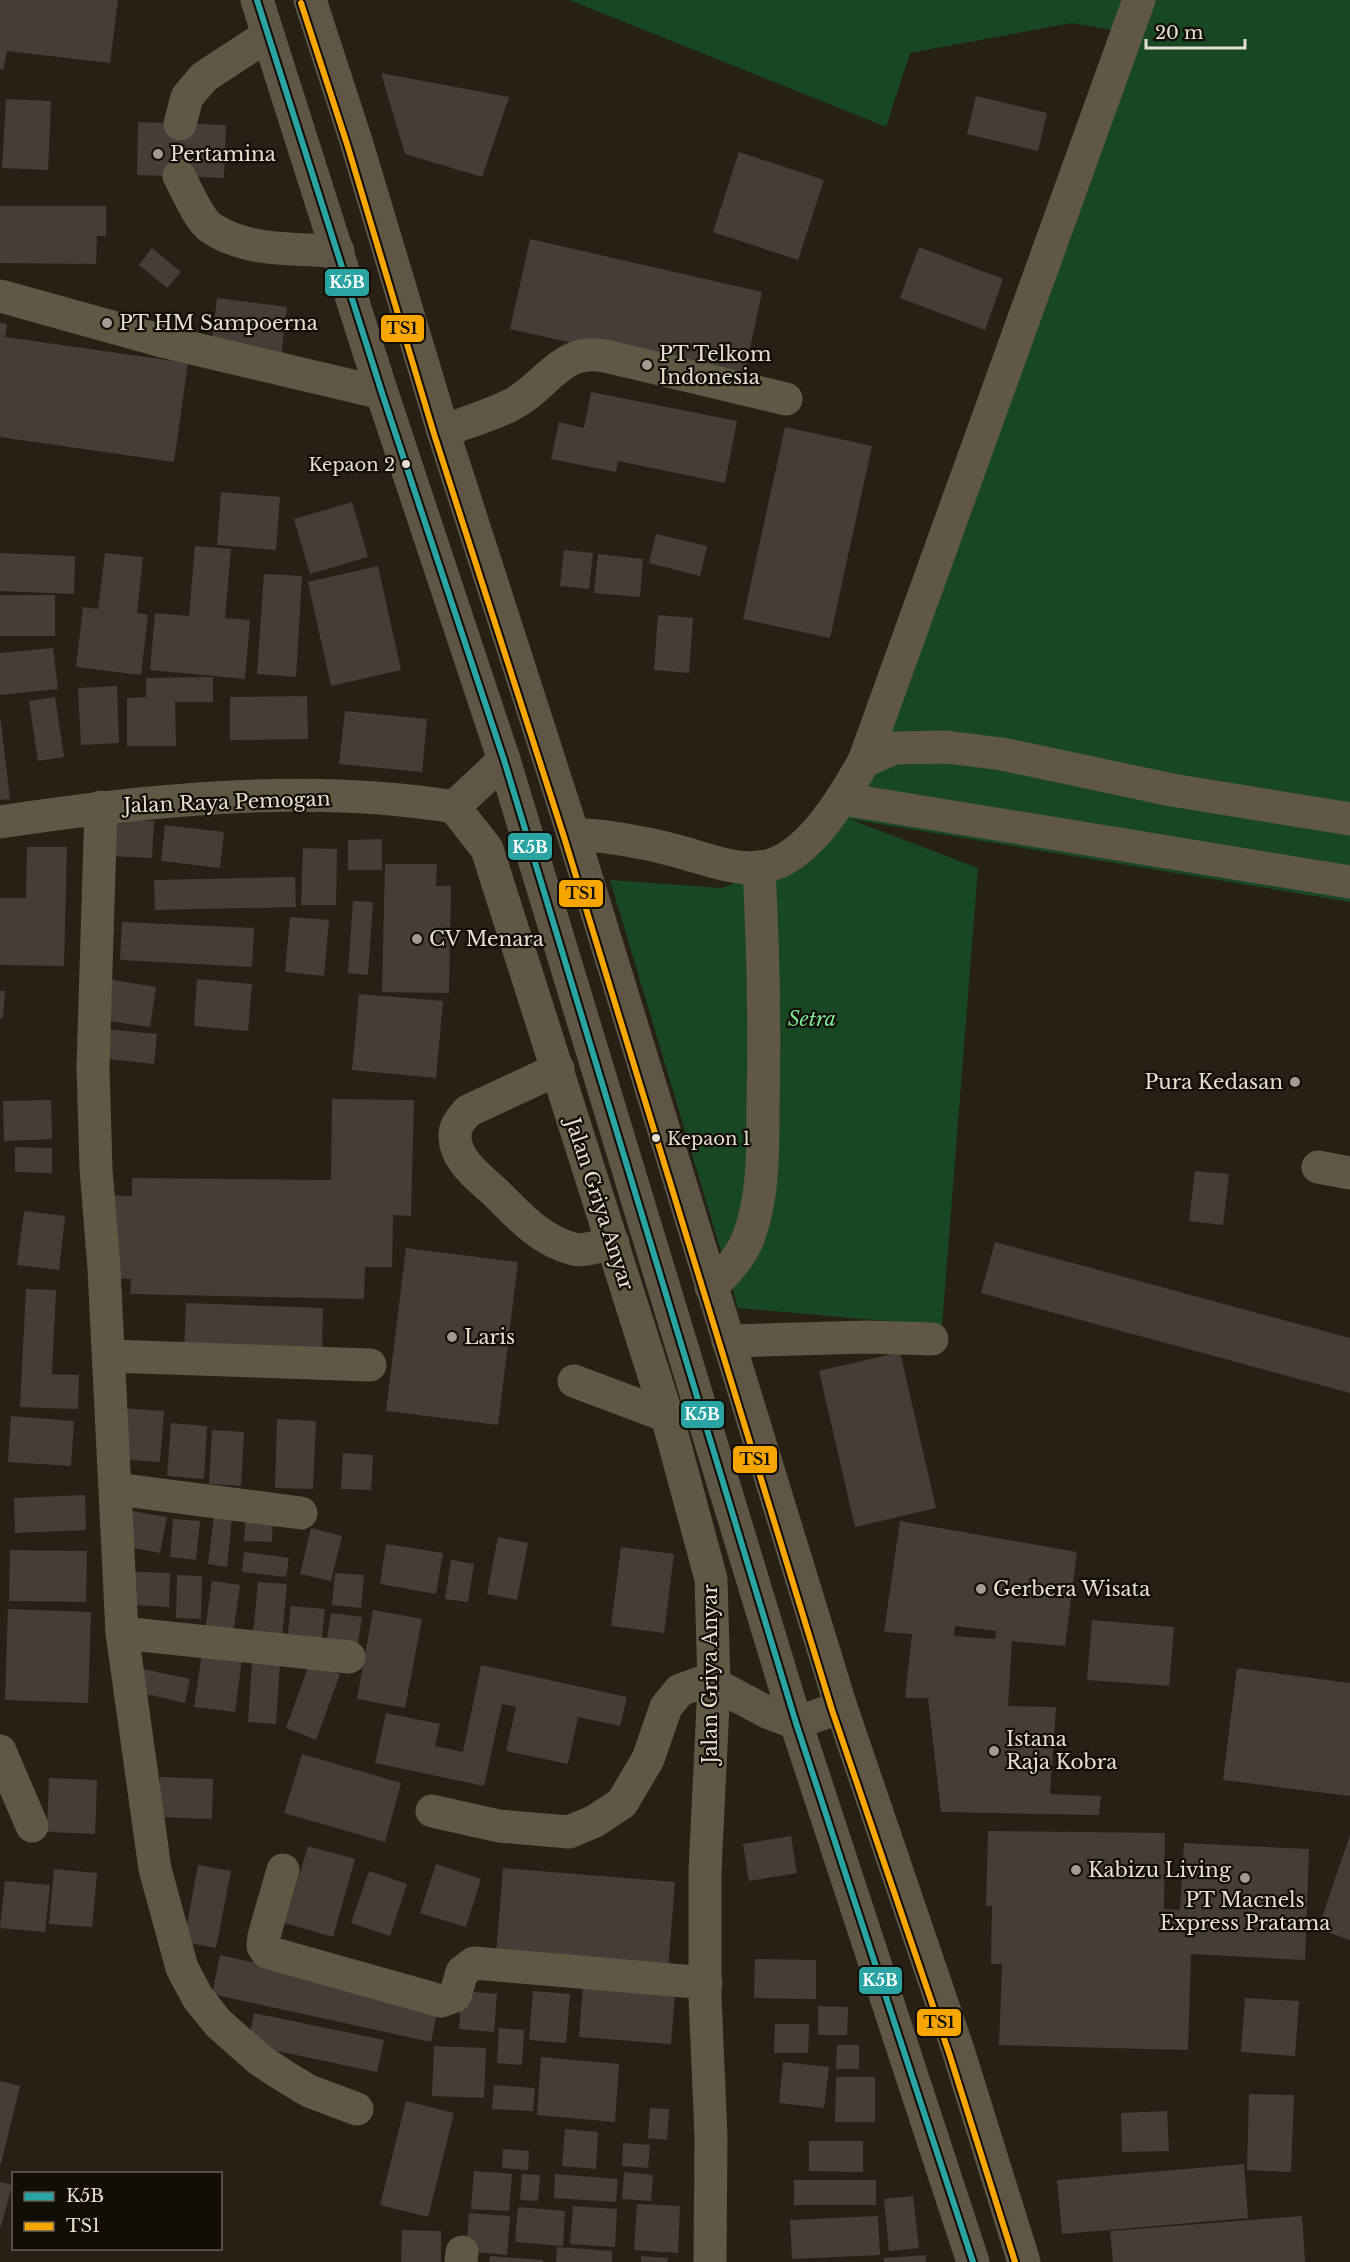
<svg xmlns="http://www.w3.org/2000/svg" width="1350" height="2262" viewBox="0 0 1350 2262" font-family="'Libre Baskerville',serif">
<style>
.green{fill:#184724}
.building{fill:#453e37;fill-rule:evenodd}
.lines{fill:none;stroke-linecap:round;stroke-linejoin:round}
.minor-tunnel{stroke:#433d31;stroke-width:33;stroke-dasharray:33 16;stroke-linecap:butt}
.minor{stroke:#605745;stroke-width:33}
.highway{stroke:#5f5645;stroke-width:33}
.bus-1-casing{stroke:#120d05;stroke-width:10}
.bus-2-casing{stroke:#120d05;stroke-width:10}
.bus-1{stroke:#2aa4a2;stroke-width:6}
.bus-2{stroke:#f7a600;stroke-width:6}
.poi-dot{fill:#a29c90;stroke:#120d05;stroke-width:2}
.bus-dot{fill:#e5dfd2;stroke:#120d05;stroke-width:2}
.labels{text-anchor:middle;stroke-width:4.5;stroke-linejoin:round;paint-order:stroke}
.bus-label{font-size:18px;fill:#e5dfd2;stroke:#120d05;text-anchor:end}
.poi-label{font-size:20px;fill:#e5dfd2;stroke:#120d05;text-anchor:start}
.street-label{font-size:20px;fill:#e5dfd2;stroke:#120d05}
.park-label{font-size:20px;font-style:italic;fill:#7ce696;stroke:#120d05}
.line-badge{stroke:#120d05;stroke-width:2}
.badge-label{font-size:16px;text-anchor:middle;font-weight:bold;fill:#fff}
.pale-badge-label{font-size:16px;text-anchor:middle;font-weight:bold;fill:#111}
</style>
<rect width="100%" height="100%" fill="#262015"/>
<polygon class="green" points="569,0 1350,0 1350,902 849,819 978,868 942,1326 738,1308 610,880 722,888 779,866 845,818 1136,34 1072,23 910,53 886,127"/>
<g class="building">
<polygon points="0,0 118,0 110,63 7,51 3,70 0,69"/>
<polygon points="381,73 509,97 482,177 405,154"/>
<polygon points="976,96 1047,113 1038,151 967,134"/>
<polygon points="6,99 51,101 48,170 2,168"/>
<polygon points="138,122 226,125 224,178 137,175"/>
<polygon points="739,152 824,180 798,260 713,232"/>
<polygon points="0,206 106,206 106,236 97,236 96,264 0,263"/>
<polygon points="530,239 762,292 743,381 510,329"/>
<polygon points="919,247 1003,279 985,330 900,298"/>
<polygon points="152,248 181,272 167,288 139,265"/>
<polygon points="217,298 287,307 281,357 211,349"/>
<polygon points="0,323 7,324 5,337 188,363 174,462 0,437"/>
<polygon points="591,392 737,421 725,483 618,461 616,472 551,459 559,422 584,428"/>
<polygon points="785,427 872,446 830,638 743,619"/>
<polygon points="221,492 280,497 276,550 217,545"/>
<polygon points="352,502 368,557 310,574 294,519"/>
<polygon points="656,534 707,546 700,576 649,563"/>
<polygon points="195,546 231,549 225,618 250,620 245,679 150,670 155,613 189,616"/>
<polygon points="564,550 593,553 589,589 560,586"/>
<polygon points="0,553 75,556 74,594 0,591"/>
<polygon points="105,553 143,557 137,613 148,615 141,675 76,667 83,607 98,609"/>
<polygon points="598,554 643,559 640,597 594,593"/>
<polygon points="378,566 401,670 331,686 308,582"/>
<polygon points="264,574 302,576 296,677 257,674"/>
<rect x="0" y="595" width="55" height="41"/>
<polygon points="658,615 693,618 689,673 654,670"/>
<polygon points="53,648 58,689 0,695 0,653"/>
<polygon points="213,677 213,702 175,702 176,746 127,746 127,698 146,697 146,678"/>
<polygon points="117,686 119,743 81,745 78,688"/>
<polygon points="307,696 308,739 230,740 230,697"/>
<polygon points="55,697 64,757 38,761 29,701"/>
<polygon points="345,711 427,719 422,772 339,764"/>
<polygon points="0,715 10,799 0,800"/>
<polygon points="110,818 154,821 152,858 107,856"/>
<polygon points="165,825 224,832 220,868 161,861"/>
<polygon points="382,839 382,870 348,870 348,840"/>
<polygon points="27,847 67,847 64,966 0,965 0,898 26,898"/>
<polygon points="303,848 337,849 336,905 301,905"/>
<polygon points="385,864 437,864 436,886 451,886 449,993 382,992"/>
<polygon points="295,877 296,907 155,910 154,880"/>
<polygon points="353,901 373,902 368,975 348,973"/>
<polygon points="290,917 329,920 324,976 285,972"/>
<polygon points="122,922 254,928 252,967 120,960"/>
<polygon points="107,979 156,987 150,1027 101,1020"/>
<polygon points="197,979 252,984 248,1031 194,1026"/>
<polygon points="0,991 5,991 3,1018 0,1018"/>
<polygon points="359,994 443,1001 436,1078 352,1070"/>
<polygon points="104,1029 157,1034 154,1064 100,1058"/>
<polygon points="332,1099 414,1100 411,1216 393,1215 392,1267 365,1267 364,1299 130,1294 131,1279 115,1278 103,1195 132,1196 132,1178 331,1180"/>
<polygon points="51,1100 52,1139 4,1141 3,1101"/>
<polygon points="15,1147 52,1148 52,1173 15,1172"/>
<polygon points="1195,1171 1229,1174 1223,1225 1189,1221"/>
<polygon points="24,1211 65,1216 59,1270 17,1265"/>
<polygon points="995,1242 1350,1338 1350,1393 981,1293"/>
<polygon points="406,1248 518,1262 498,1425 386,1411"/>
<polygon points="26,1289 56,1290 52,1374 79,1375 78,1409 20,1407"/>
<polygon points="186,1303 323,1308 322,1358 184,1353"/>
<polygon points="900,1352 936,1508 855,1527 819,1371"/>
<polygon points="122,1408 164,1411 160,1462 119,1459"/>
<polygon points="11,1416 74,1421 71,1466 8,1462"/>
<polygon points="277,1419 316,1421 313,1489 275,1488"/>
<polygon points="171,1423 207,1426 204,1479 167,1476"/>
<polygon points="212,1430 244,1432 241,1486 209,1484"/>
<polygon points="343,1453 373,1455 371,1490 341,1489"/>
<polygon points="85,1495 86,1530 15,1533 14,1498"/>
<polygon points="132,1511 167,1517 160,1553 124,1546"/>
<polygon points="246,1515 273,1516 272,1542 244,1541"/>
<polygon points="214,1516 232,1518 227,1567 208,1564"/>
<polygon points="173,1519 200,1521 196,1560 170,1557"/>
<path d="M900 1521 1077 1552 1065 1646 1012 1641 1008 1706 1056 1707 1050 1794 1101 1796 1099 1815 941 1812 928 1698H905L912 1634 884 1632ZM955 1626 996 1631 995 1639 954 1636Z"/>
<polygon points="311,1528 342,1536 331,1581 300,1574"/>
<polygon points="498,1537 528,1543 517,1600 487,1594"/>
<polygon points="386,1544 443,1553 436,1594 380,1584"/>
<polygon points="621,1547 674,1554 664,1633 611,1626"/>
<polygon points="10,1550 87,1551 86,1602 9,1601"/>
<polygon points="244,1552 289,1558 286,1577 242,1572"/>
<polygon points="451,1560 474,1564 468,1602 445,1599"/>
<polygon points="134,1572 170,1573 169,1607 132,1605"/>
<polygon points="335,1573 364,1575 361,1608 332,1605"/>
<polygon points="177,1575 202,1576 201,1619 176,1618"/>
<polygon points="212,1581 240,1585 233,1634 205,1631"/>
<polygon points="258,1582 287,1584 282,1637 253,1635"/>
<polygon points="291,1606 325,1609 321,1644 287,1640"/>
<polygon points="8,1609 91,1612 88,1703 5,1700"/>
<polygon points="373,1610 422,1619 405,1708 357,1699"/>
<polygon points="331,1613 362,1617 357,1649 326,1645"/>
<polygon points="1092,1620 1174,1627 1169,1686 1087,1680"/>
<polygon points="202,1653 242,1659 235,1712 194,1707"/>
<polygon points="252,1661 280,1662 276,1724 248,1722"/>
<polygon points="310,1662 340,1674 316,1740 286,1728"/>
<polygon points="481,1665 627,1697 620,1726 578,1717 568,1764 506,1751 516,1707 502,1704 484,1786 375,1763 386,1713 440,1724 435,1746 463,1752"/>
<polygon points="1237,1668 1350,1683 1350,1796 1223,1780"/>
<polygon points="143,1669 190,1679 185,1703 138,1692"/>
<polygon points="302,1754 401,1783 385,1842 284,1813"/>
<polygon points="160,1777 213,1779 212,1819 158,1817"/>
<polygon points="49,1778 97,1780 95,1834 47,1832"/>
<polygon points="988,1831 1165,1833 1164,1909 1180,1910 1184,1843 1309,1849 1305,1960 1191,1954 1188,2050 999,2045 1002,1964 991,1964 992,1906 986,1906"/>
<polygon points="1350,1835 1350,1940 1318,1929"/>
<polygon points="791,1836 797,1873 749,1881 743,1844"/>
<polygon points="308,1846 355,1859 333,1937 285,1923"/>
<polygon points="436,1864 481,1879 466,1927 420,1913"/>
<polygon points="198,1865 231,1871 216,1948 184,1942"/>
<polygon points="503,1868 675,1882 668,1969 496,1955"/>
<polygon points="54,1869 97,1873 92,1927 49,1924"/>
<polygon points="369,1871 407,1884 390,1936 351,1923"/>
<polygon points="5,1881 50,1885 45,1932 0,1928"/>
<polygon points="220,1955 439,2003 431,2042 212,1994"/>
<polygon points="755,1959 816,1960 816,1999 754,1998"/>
<polygon points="583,1986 675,1993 671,2044 579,2037"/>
<polygon points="462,1991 497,1994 494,2032 459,2029"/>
<polygon points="533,1991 570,1994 566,2043 529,2040"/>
<polygon points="1245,1998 1299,2001 1295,2056 1241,2052"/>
<polygon points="818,2006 848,2007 847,2035 818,2035"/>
<polygon points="254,2013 384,2040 377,2072 248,2045"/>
<polygon points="775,2024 809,2024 808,2053 774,2053"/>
<polygon points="499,2028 524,2030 522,2065 497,2063"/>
<polygon points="837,2045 859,2045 859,2069 836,2069"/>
<polygon points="434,2046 486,2048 484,2098 432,2096"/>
<polygon points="541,2057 619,2064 615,2122 537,2115"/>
<polygon points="783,2062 829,2067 824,2108 779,2103"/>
<polygon points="836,2077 875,2077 875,2122 835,2122"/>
<polygon points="0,2081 20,2086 1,2164 0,2164"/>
<polygon points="494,2085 535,2088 533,2111 492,2109"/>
<polygon points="1249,2094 1294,2095 1291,2172 1247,2170"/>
<polygon points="406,2101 454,2113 428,2217 380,2205"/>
<polygon points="650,2108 669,2109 667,2140 648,2138"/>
<polygon points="1167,2111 1169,2151 1122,2152 1121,2113"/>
<polygon points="565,2129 598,2132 596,2169 562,2166"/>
<polygon points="809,2141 863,2141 863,2172 809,2171"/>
<polygon points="623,2143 650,2145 648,2168 622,2166"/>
<polygon points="503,2149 529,2151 528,2170 502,2168"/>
<polygon points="1244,2164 1248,2218 1062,2234 1057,2180"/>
<polygon points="474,2171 512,2174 509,2211 471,2209"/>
<polygon points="624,2172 653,2175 651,2201 622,2199"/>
<polygon points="522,2174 540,2175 538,2201 520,2200"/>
<polygon points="555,2174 618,2179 616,2202 554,2198"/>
<rect x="794" y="2180" width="82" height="25"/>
<polygon points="0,2182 12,2185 1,2227 0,2227"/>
<polygon points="913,2196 919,2248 889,2251 884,2199"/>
<polygon points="637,2204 680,2206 678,2253 634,2250"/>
<polygon points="573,2206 617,2209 615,2247 570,2244"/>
<polygon points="518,2207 565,2211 563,2246 515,2242"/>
<polygon points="469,2213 510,2216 507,2255 466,2251"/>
<polygon points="878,2216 880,2255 792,2259 790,2220"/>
<polygon points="1302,2216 1305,2262 1113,2262 1110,2231"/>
<polygon points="402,2230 441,2231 441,2262 401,2262"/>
<polygon points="557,2247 612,2251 612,2262 556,2262"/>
<polygon points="926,2255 926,2262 884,2262 884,2258"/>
<polygon points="490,2256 543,2260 543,2262 489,2262"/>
<polygon points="641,2256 668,2258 667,2262 641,2262"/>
</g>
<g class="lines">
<polyline class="minor-tunnel" points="179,176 180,124"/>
<g class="minor">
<polyline points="180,124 187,97 204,77 268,35"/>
<path d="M179 176C186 189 199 220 211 228 247 252 297 249 338 251"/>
<polyline points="0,296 166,342 382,393"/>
<path d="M443 431C465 423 488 416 509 406 546 389 559 347 605 356L786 399"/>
<polyline points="864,761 895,748 946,747 1002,754 1172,790 1350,819"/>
<polyline points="843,799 1350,882"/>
<polyline points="101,807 93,1067 96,1169 104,1269 122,1633 155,1869 182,1968 198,1998 218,2023 260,2060 281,2074 309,2091 357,2109"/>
<path d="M0 822C145 800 308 783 454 807L487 849 667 1416 711 1579 714 1684 705 1871V1997L711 2136 710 2262"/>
<path d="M573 834C608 836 644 842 677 851 707 859 740 874 771 865 811 853 845 795 864 761L1139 0"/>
<path d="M558 1069 468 1111C462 1118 455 1125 455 1135 454 1160 480 1178 496 1193 519 1216 540 1240 573 1249 584 1252 602 1245 613 1243"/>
<polyline points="1318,1167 1350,1173"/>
<path d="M711 1287C726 1273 742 1256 749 1236 764 1195 763 1148 763 1105 765 1025 763 946 759 867"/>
<polyline points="728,1341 867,1337 932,1339"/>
<polyline points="109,1356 370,1365"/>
<polyline points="574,1381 667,1416"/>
<polyline points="116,1489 301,1513"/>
<polyline points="122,1633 349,1657"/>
<polyline points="0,1751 32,1826"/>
<polyline points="432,1811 499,1826 569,1832 595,1821 622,1803 648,1759 666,1707 680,1690 700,1683 714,1684"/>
<polyline points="283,1870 264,1936 263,1946 267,1952 441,2001 455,1996 462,1972 474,1963 706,1983"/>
<polyline points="461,2262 462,2252"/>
</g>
<g class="highway">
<polyline points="257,0 382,393 504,760 796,1723 973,2262"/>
<polyline points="310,0 356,141 443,431 573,834 841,1707 958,2050 1024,2262"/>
<polyline points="454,807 504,760"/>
<polyline points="714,1684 767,1712 796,1723 841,1707"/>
</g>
<defs>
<polyline id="bus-1" points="257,0 382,393 504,760 796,1723 973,2262"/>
<polyline id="bus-2" points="301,3 347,144 434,434 564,837 832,1710 949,2053 1015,2262"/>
</defs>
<use href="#bus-1" class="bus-1-casing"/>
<use href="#bus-2" class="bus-2-casing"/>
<use href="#bus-1" class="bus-1"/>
<use href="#bus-2" class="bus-2"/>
</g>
<g class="poi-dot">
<circle cx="158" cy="154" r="6"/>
<circle cx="107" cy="323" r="6"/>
<circle cx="647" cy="365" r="6"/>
<circle cx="417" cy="939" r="6"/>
<circle cx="1295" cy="1082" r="6"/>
<circle cx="452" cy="1337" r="6"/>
<circle cx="981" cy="1589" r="6"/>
<circle cx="994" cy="1751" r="6"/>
<circle cx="1076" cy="1870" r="6"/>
<circle cx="1245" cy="1878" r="6"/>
</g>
<g class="bus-dot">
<circle cx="406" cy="464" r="5"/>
<circle cx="656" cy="1138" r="5"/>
</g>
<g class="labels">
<g class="bus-label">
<text x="395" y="471">Kepaon 2</text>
<text x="667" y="1145" text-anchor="start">Kepaon 1</text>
</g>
<g class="poi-label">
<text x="170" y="161">Pertamina</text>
<text x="119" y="330">PT HM Sampoerna</text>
<text x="659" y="361">PT Telkom<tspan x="659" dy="23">Indonesia</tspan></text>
<text x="429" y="946">CV Menara</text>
<text x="1283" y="1089" text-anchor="end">Pura Kedasan</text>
<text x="464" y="1344">Laris</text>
<text x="993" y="1596">Gerbera Wisata</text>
<text x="1006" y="1746">Istana<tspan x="1006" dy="23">Raja Kobra</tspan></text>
<text x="1088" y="1877">Kabizu Living</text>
<text x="1245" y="1907" text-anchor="middle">PT Macnels<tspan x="1245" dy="23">Express Pratama</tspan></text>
</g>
<g class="street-label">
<text transform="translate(227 802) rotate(-2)" y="7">Jalan Raya Pemogan</text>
<text transform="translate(600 1204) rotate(72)" y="7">Jalan Griya Anyar</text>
<text transform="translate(710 1674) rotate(-90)" y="7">Jalan Griya Anyar</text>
</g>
<g class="park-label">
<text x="812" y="1026">Setra</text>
</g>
</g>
<g class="line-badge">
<rect x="324" y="268" width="46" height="29" rx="6" fill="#2aa4a2"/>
<rect x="380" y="314" width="45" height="29" rx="6" fill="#f7a600"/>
<rect x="507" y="832" width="46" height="29" rx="6" fill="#2aa4a2"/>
<rect x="558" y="879" width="46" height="29" rx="6" fill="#f7a600"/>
<rect x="680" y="1400" width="45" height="29" rx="6" fill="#2aa4a2"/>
<rect x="732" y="1445" width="46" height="29" rx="6" fill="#f7a600"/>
<rect x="858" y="1966" width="45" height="29" rx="6" fill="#2aa4a2"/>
<rect x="916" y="2008" width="46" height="29" rx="6" fill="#f7a600"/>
</g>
<g class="badge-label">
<text x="347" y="288">K5B</text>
<text x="530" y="853">K5B</text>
<text x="702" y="1420">K5B</text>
<text x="880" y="1986">K5B</text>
</g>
<g class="pale-badge-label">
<text x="402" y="334">TS1</text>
<text x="581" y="899">TS1</text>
<text x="755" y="1465">TS1</text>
<text x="939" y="2028">TS1</text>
</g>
<rect x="12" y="2172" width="210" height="78" fill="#120d05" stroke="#666157" stroke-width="1.5"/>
<rect x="24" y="2192" width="30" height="9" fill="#2aa4a2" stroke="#666157" stroke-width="1.5"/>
<text x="66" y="2202" font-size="18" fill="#e5dfd2">K5B</text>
<rect x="24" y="2222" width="30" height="9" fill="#f7a600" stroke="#666157" stroke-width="1.5"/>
<text x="66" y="2232" font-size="18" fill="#e5dfd2">TS1</text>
<path d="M1146 39v9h99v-9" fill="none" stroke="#e5dfd2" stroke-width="3"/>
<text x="1155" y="39" font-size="18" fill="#e5dfd2" stroke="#120d05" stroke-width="4.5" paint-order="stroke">20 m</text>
</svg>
